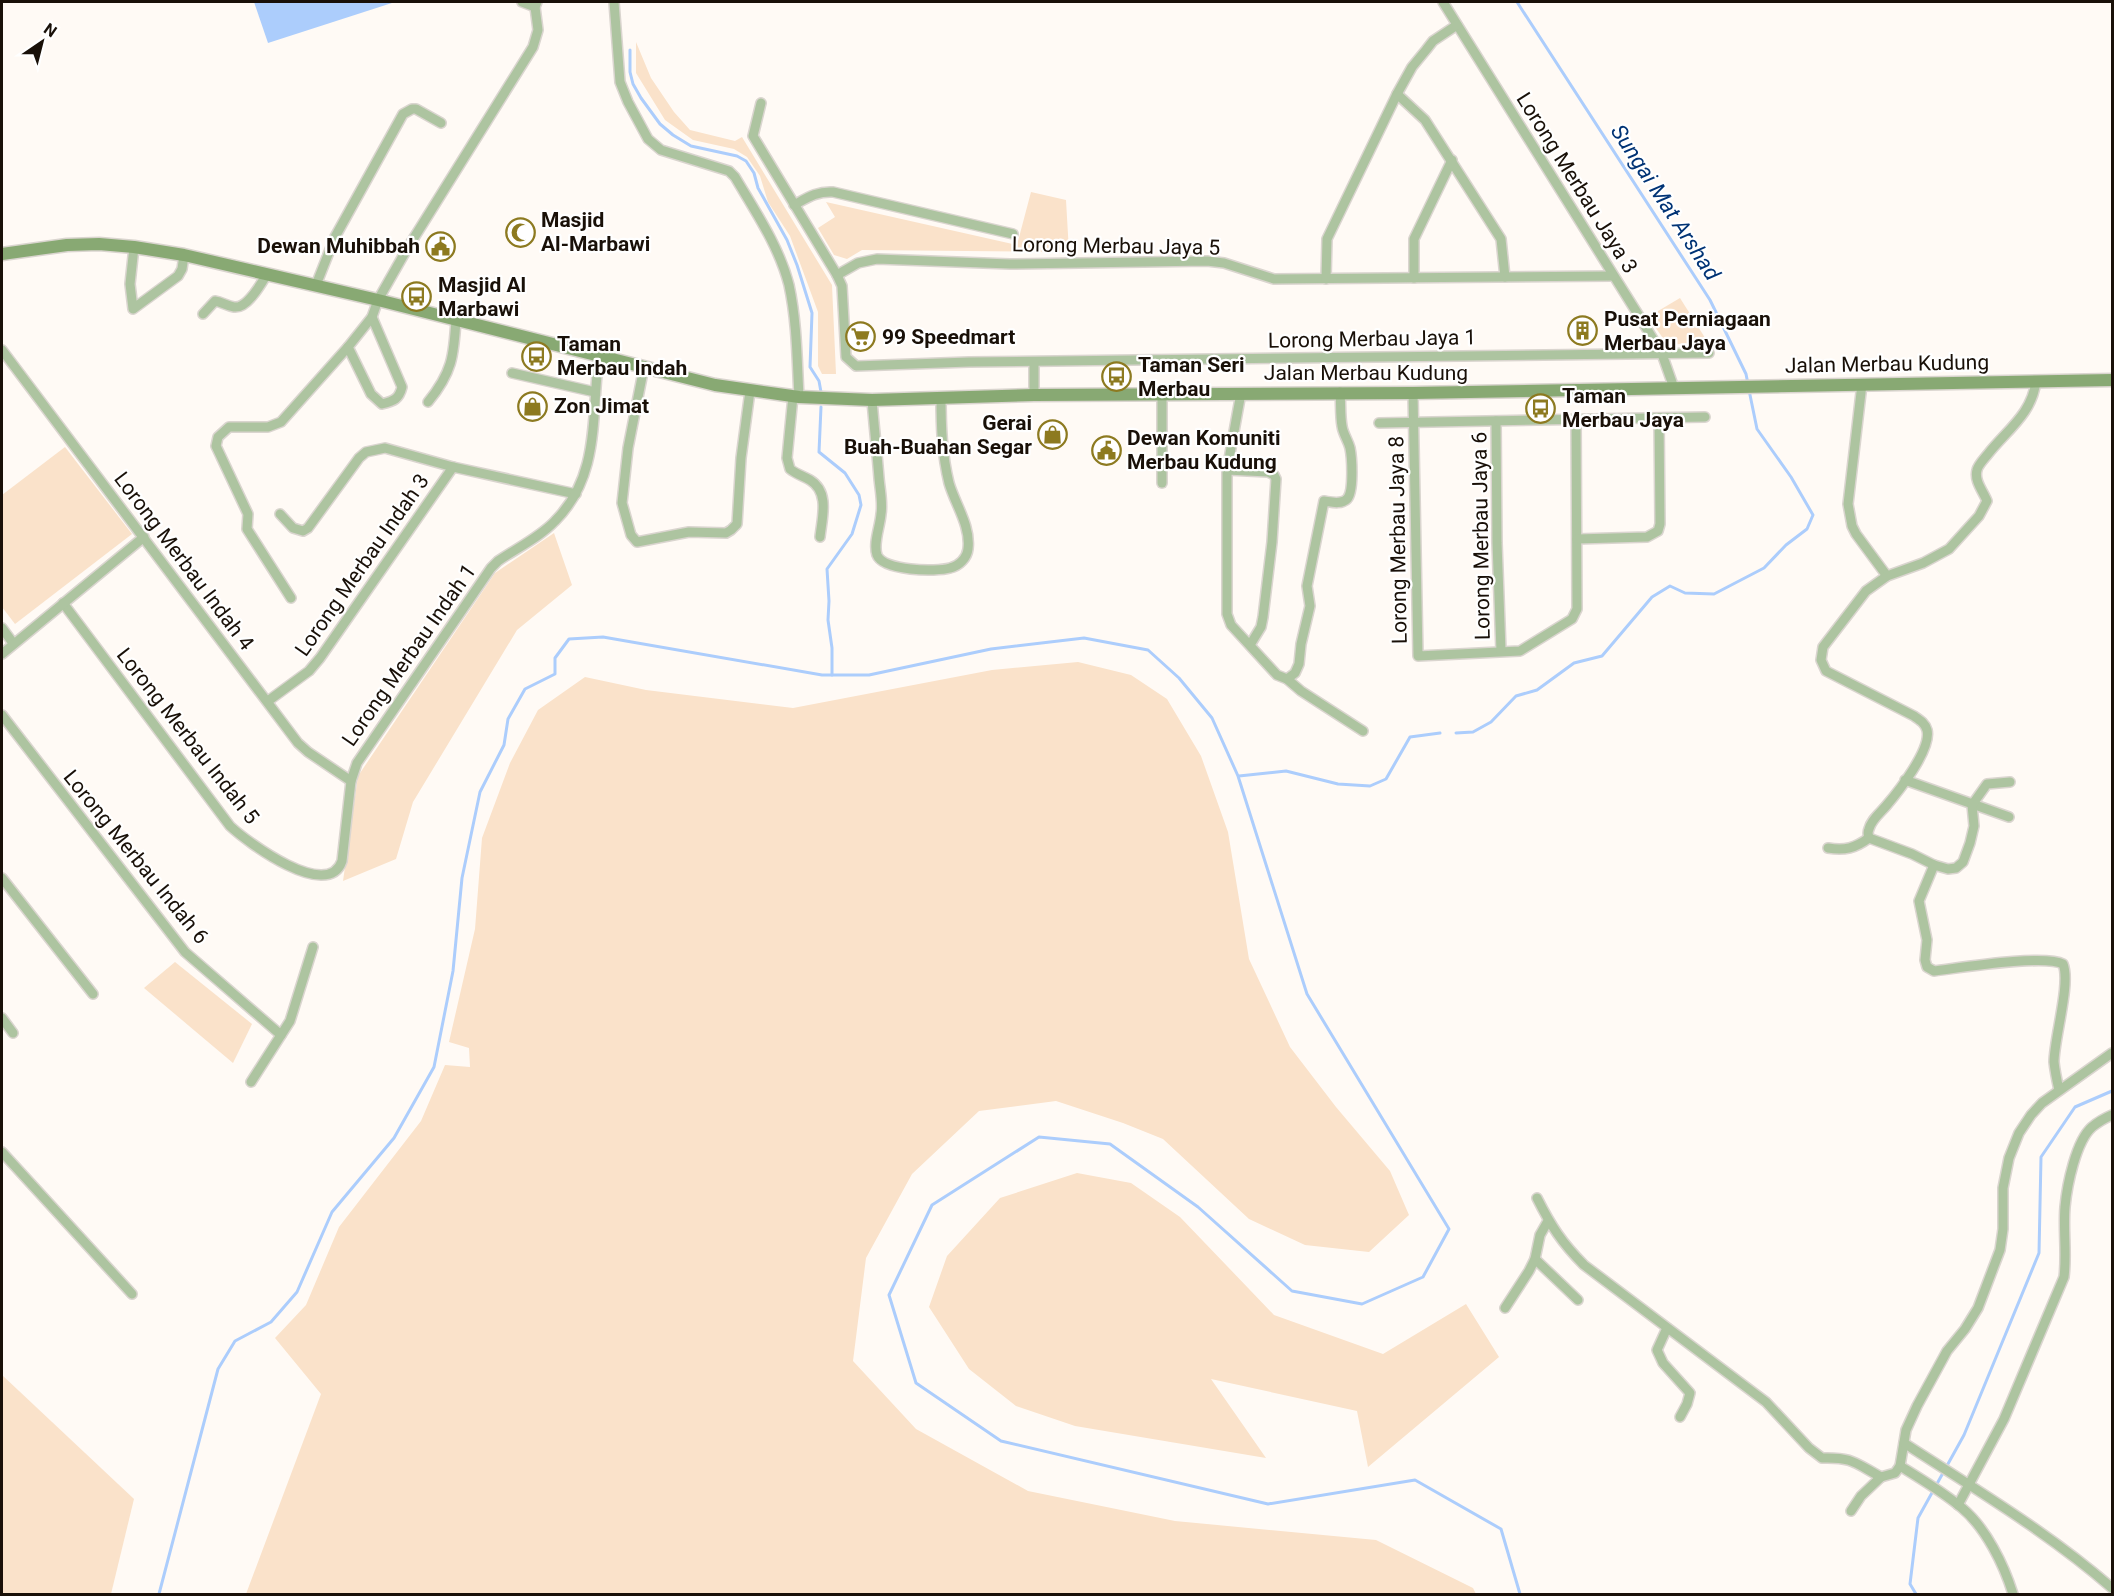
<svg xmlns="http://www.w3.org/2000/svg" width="2114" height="1596" viewBox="0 0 2114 1596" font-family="Roboto,sans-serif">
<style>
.green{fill:#fae2ca}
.water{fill:#accdfc}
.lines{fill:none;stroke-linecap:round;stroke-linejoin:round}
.stream{stroke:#accdfc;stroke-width:3}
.minor-casing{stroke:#dad5cf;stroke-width:12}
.secondary-casing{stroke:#dad5cf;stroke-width:15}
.minor{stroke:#adc4a0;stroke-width:9}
.secondary{stroke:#88a973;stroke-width:12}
.labels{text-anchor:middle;stroke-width:4.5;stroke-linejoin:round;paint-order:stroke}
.street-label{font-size:21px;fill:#191008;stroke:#fff}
.poi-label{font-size:21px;font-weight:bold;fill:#191008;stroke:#fff;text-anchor:start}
.water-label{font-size:22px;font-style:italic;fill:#003375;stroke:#fff}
</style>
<rect width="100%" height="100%" fill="#fffaf5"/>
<g class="green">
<polygon points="636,42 651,78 674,112 690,130 735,141 742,137 832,285 836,374 822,374 818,366 818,312 790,236 768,202 760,176 747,157 734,149 693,140 665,120 636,73"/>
<polygon points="1031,192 1066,200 1069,252 862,250 847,259 834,255 818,228 835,217 826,202 1017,245"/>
<polygon points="1680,298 1707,341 1671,345 1665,341 1648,317"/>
<polygon points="65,447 132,534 15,624 2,607 2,495"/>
<polygon points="554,533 572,585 517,630 413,802 396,859 343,881 358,776 495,573"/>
<polygon points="1078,662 1131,675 1167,699 1201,756 1228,832 1249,959 1290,1047 1336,1107 1390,1171 1409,1215 1369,1252 1305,1245 1249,1219 1163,1139 1123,1123 1056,1101 979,1111 912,1174 866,1258 853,1361 916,1429 1028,1491 1175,1521 1376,1540 1473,1588 1476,1594 246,1594 321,1394 275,1338 306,1305 339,1227 421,1121 445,1065 470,1067 469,1048 449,1042 475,929 482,838 510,763 538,710 585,677 646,690 793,708 992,670"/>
<polygon points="175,962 252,1024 233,1063 144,988"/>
<polygon points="1077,1173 1131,1183 1180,1217 1274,1315 1383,1354 1466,1304 1499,1357 1368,1467 1357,1411 1211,1379 1266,1458 1075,1426 1016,1406 969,1369 929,1307 947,1256 1000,1198"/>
<polygon points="2,1375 134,1499 111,1594 2,1594"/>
</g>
<polygon class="water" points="254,2 395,2 268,43"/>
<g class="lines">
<g class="stream">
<polyline points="1517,2 1710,300 1746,374 1748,384"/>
<polyline points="630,50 630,72 633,84 641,98 660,124 673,135 691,146 737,156 746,161 754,173 758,188 787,240 797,265 812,313 810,367 819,381 821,392"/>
<polyline points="821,407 819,452 845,473 859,495 861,505 852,534 827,569 829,601 828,620 832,648 832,675"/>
<polyline points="1456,733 1473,732 1491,722 1516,696 1537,690 1574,663 1602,656 1652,597 1670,586 1685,593 1714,594 1764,568 1786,545 1807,529 1813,515 1791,477 1757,429 1749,390"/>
<polyline points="1239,776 1286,771 1338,784 1370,786 1386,779 1410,737 1440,733"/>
<polyline points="159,1594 218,1369 235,1341 271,1322 297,1292 332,1212 394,1138 434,1067 453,971 462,878 480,792 504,745 508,719 525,689 555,674 555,658 569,639 603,637 822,675 869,675 991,649 1084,638 1148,650 1179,678 1212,718 1238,776 1307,994 1449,1229 1423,1277 1362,1304 1292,1291 1198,1207 1110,1144 1039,1137 932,1205 889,1295 916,1383 1001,1441 1268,1504 1415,1480 1501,1529 1520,1594"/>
<polyline points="1916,1594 1910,1584 1918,1518 1964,1435 2039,1253 2041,1157 2075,1107 2112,1091"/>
</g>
<defs>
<g id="minor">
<polyline points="522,2 535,7"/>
<path d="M614 2 620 82 628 102 648 139 661 150 729 171 735 177C755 211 779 246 789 285 797 322 797 360 799 397"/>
<polyline points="1443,2 1639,316 1662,354 1674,388"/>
<polyline points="1397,94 1425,120 1501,239 1505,277"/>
<polyline points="761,103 753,136 837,275 842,286 846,357 856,366 969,362 1709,353"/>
<path d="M794 205C807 198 817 191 833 192L1013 234"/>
<polyline points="134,247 130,284 133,309 178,276 182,269 184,255"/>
<polyline points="837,275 858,263 877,259 1010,264 1207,261 1224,263 1274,279 1613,276"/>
<polyline points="1414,278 1414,239 1452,160"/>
<polyline points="1326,279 1327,239 1397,94 1412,67 1426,50 1433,41 1457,25"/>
<polyline points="316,285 335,237 403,114 412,109 416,109 441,123"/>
<path d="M203 314 215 301C222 302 227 306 234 307 247 309 261 284 267 274"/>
<path d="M348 347 371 394 382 404C394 401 399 399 402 387L372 317"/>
<polyline points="2,350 298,743 308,752 351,781"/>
<polyline points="1034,363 1034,395"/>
<polyline points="644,367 628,448 622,503 631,535 637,542 689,532 726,533 731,530 737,524 741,458 750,391"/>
<polyline points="512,373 595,392"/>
<polyline points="1862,384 1848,504 1852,526 1856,534 1887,576"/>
<polyline points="1241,393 1227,470 1227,614 1231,625 1277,675 1287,679 1301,691 1363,731"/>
<polyline points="1413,393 1418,656 1520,651 1572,619 1577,609 1576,419"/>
<path d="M793 396 787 458 790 469C796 474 803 476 810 480 830 492 822 518 820 537"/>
<path d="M872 400C874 426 877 452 879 478 880 490 883 503 881 514 880 527 873 543 877 555 883 571 936 572 950 568 959 566 967 558 968 549 971 526 955 504 949 483 942 454 941 427 941 397"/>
<path d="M428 402C452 373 454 356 456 319"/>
<polyline points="1496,421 1497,543 1501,651"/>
<polyline points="1379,423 1705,417"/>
<polyline points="1227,470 1268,472 1274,475 1276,479 1272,542 1263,617 1261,627 1250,645"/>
<polyline points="1162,483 1162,394"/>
<polyline points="280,514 293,528 303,531 308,528 359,458 366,452 385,448 453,467 576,494"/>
<polyline points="1577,539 1647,537 1658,531 1660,524 1659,418"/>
<polyline points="291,598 247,529 248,514 216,446 218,437 229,427 268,427 281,422 348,347 372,317 378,300 407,249 533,47 538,30 535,7 537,2"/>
<path d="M63 603 230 826C247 842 328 902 342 861L351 781 357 763 491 568 498 561C517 548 540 537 555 521 601 475 591 415 599 355"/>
<polyline points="2,628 13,643"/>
<polyline points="2,654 144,537"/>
<path d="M1287 679 1295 673 1299 664 1301 644 1310 606 1307 586 1324 501C1331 502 1341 505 1347 499 1354 492 1352 458 1350 448 1348 440 1343 434 1342 426 1340 415 1341 403 1340 392"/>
<polyline points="268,701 309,671 320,658 453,467"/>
<polyline points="2,715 185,952 281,1035"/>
<polyline points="1905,780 2009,817"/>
<path d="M1869 838C1868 835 1868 831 1869 829 1871 820 1880 813 1886 806 1898 792 1932 749 1927 730 1925 723 1920 720 1914 716L1826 671 1821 660 1823 647 1866 591 1887 576 1923 563 1949 549 1979 516 1987 501C1983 491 1974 481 1977 470 1978 465 1984 459 1988 454 2007 430 2032 414 2036 381"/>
<polyline points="1869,838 1912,854 1934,865 1948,869 1956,868 1963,862 1970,843 1974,826 1972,805 1987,784 2010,782"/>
<path d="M1828 848C1845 851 1855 848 1869 838"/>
<path d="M1934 865 1919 901 1927 940 1925 960 1927 967 1934 971C1959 968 2044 954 2063 964 2071 983 2054 1039 2054 1062 2055 1072 2057 1081 2059 1090"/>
<polyline points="2,878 93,994"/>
<polyline points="2,1018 13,1033"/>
<polyline points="251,1082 290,1021 313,947"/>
<polyline points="2,1152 132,1294"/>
<path d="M1537 1198C1551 1226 1562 1243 1584 1265L1766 1402 1809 1448 1822 1458C1853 1457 1855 1463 1881 1477L1895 1473 1900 1466 1906 1430 1917 1406 1947 1351 1965 1329 1978 1308 2000 1250 2003 1229V1188L2009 1158 2019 1133 2031 1115 2042 1103 2112 1053"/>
<polyline points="1535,1259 1578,1300"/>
<polyline points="1505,1308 1529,1271 1535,1259 1540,1235 1548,1221"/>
<polyline points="1667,1328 1657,1350 1663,1363 1690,1393 1687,1404 1680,1417"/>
<path d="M1904 1443C1975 1489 2049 1533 2112 1588"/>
<path d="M1900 1466C1921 1479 1943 1492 1962 1508 1986 1528 2004 1565 2013 1594"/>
<path d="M1958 1505 2004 1419 2064 1277C2067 1254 2063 1230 2065 1207 2067 1185 2076 1141 2092 1127 2098 1122 2105 1118 2112 1115"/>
<polyline points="1851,1511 1861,1496 1881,1477"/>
</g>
<polyline id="secondary" points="2,254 67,245 99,244 134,247 184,255 378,300 715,385 799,397 872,400 1034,395 1413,393 2112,380"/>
</defs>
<use href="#minor" class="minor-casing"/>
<use href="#secondary" class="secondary-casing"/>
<use href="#minor" class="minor"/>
<use href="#secondary" class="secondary"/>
</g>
<defs>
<symbol id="mosque-ring" viewBox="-11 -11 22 22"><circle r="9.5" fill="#fff" stroke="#8d7a20" stroke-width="1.5"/><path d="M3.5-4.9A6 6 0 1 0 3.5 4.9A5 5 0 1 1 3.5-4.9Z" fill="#8d7a20"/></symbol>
<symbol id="civic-ring" viewBox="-11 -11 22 22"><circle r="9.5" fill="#fff" stroke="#8d7a20" stroke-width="1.5"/><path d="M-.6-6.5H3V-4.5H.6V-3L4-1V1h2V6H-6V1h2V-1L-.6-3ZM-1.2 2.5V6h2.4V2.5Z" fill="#8d7a20"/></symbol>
<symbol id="bus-ring" viewBox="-11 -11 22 22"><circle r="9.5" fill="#fff" stroke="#8d7a20" stroke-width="1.5"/><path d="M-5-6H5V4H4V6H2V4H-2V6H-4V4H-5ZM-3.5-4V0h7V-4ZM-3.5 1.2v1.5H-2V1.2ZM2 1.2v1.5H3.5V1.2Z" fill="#8d7a20"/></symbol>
<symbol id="building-ring" viewBox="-11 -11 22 22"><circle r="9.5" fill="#fff" stroke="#8d7a20" stroke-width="1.5"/><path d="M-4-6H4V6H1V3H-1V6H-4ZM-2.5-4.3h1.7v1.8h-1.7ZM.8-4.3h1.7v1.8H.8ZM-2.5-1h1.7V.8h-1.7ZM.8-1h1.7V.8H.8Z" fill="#8d7a20"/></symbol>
<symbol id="supermarket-ring" viewBox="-11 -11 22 22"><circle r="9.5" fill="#fff" stroke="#8d7a20" stroke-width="1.5"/><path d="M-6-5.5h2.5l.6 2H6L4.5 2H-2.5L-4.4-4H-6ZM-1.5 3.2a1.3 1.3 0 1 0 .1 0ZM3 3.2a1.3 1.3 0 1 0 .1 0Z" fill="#8d7a20"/></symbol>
<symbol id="shop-ring" viewBox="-11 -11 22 22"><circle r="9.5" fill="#fff" stroke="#8d7a20" stroke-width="1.5"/><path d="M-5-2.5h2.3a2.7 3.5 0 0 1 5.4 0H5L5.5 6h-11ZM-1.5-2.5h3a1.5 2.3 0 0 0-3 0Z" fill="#8d7a20"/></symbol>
</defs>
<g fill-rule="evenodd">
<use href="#mosque-ring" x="504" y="216" width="33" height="33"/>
<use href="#civic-ring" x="424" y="230" width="33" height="33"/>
<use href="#bus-ring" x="400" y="280" width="33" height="33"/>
<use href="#building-ring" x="1566" y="314" width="33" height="33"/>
<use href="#supermarket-ring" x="844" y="320" width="33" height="33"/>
<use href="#bus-ring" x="520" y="340" width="33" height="33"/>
<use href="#bus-ring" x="1100" y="360" width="33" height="33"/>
<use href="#shop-ring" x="516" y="390" width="33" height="33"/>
<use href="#bus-ring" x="1524" y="392" width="33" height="33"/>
<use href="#shop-ring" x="1036" y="418" width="33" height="33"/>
<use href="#civic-ring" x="1090" y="434" width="33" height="33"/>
</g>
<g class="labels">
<g class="street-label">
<text transform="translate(1577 183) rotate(58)" y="7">Lorong Merbau Jaya 3</text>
<text transform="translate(1116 246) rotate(1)" y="7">Lorong Merbau Jaya 5</text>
<text transform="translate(1372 339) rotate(-1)" y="7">Lorong Merbau Jaya 1</text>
<text transform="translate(1887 364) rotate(-1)" y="7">Jalan Merbau Kudung</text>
<text x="1366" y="380">Jalan Merbau Kudung</text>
<text transform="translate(1481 536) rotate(-91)" y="7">Lorong Merbau Jaya 6</text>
<text transform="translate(1398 540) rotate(-91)" y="7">Lorong Merbau Jaya 8</text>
<text transform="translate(184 561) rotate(53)" y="7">Lorong Merbau Indah 4</text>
<text transform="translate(362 565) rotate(-55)" y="7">Lorong Merbau Indah 3</text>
<text transform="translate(409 655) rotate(-55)" y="7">Lorong Merbau Indah 1</text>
<text transform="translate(188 736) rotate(52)" y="7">Lorong Merbau Indah 5</text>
<text transform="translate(136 857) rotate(51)" y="7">Lorong Merbau Indah 6</text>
</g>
<g class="poi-label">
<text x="541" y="227">Masjid<tspan x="541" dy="24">Al-Marbawi</tspan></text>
<text x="420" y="253" text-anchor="end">Dewan Muhibbah</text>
<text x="438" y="292">Masjid Al<tspan x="438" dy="24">Marbawi</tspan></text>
<text x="1604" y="326">Pusat Perniagaan<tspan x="1604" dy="24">Merbau Jaya</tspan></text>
<text x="882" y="344">99 Speedmart</text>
<text x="557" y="351">Taman<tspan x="557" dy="24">Merbau Indah</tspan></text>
<text x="1138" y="372">Taman Seri<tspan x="1138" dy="24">Merbau</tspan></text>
<text x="1562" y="403">Taman<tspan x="1562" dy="24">Merbau Jaya</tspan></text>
<text x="554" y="413">Zon Jimat</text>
<text x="1032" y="430" text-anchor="end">Gerai<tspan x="1032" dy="24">Buah-Buahan Segar</tspan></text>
<text x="1127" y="445">Dewan Komuniti<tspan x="1127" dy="24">Merbau Kudung</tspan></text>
</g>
<g class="water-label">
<text transform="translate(1666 202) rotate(57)" y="8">Sungai Mat Arshad</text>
</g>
</g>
<rect width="2114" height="1596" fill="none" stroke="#191008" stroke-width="6"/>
<g transform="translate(42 42) rotate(35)" stroke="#ffffff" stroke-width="4.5" paint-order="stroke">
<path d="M0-4.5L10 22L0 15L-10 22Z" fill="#191008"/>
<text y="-9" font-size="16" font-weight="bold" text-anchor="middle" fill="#191008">N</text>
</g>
</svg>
